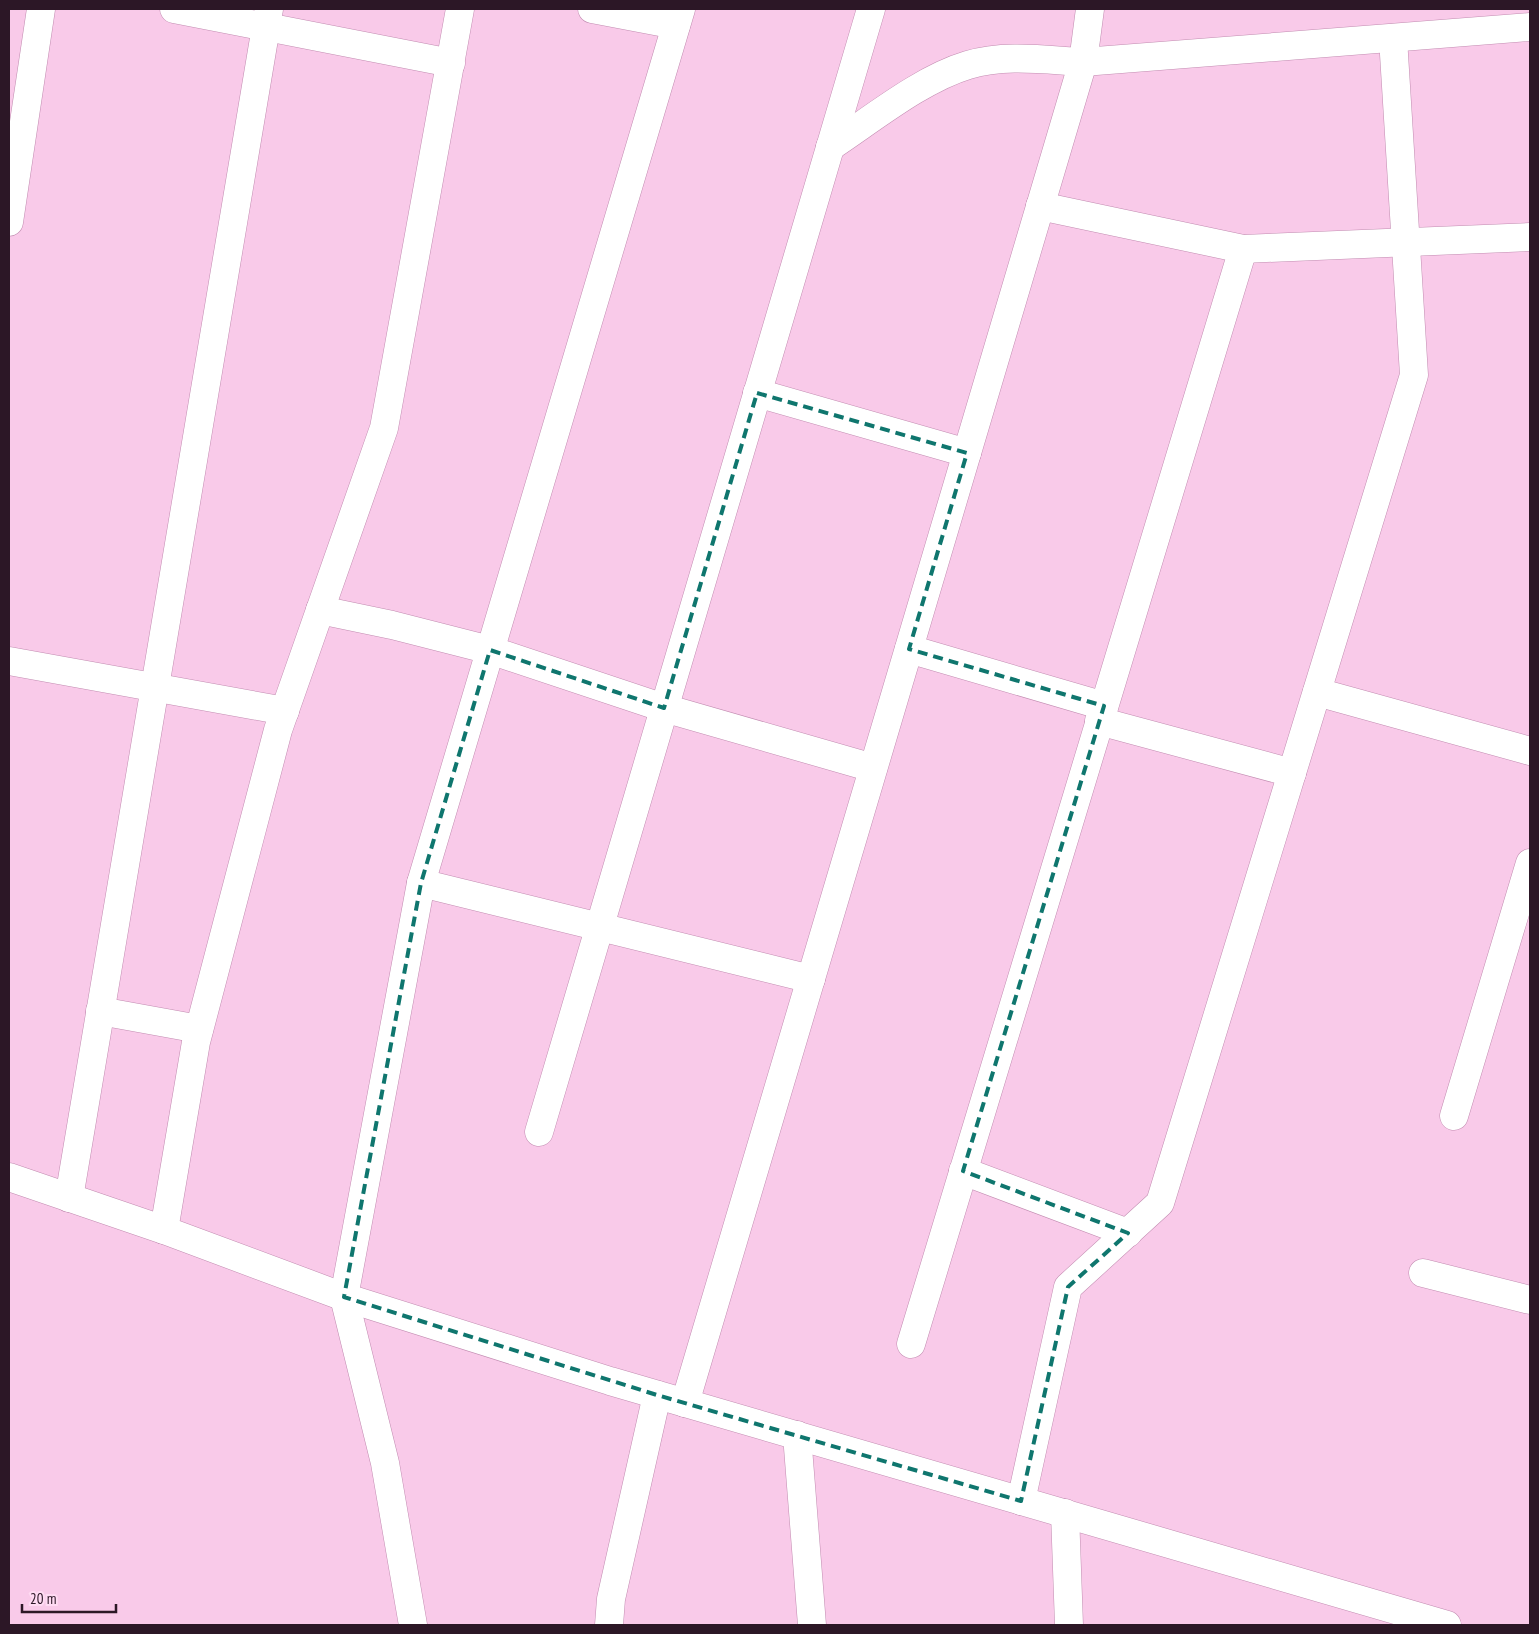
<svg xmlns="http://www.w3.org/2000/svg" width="1539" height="1634" viewBox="0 0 1539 1634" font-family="'PT Sans Narrow',sans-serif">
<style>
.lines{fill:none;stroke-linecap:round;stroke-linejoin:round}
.minor-casing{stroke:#c28cb1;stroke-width:29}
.minor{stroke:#fff;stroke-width:28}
.marked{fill:none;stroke:#0f766e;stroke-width:4;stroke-dasharray:10 6;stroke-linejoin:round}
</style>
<rect width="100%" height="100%" fill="#f9cae9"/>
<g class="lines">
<defs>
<g id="minor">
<polyline points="174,9 451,63"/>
<polyline points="592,9 676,25"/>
<path d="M830 147C871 120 921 79 968 65 1005 54 1045 60 1083 62L1530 27"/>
<polyline points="1040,206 1243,249 1530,237"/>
<polyline points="9,222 41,9"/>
<polyline points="757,393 967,453"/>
<polyline points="320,610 392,625 490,650 664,708 873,768"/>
<polyline points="909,649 1104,706"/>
<polyline points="9,661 285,711"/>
<polyline points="1317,692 1530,751"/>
<polyline points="1099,721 1292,773"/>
<polyline points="421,883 811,979"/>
<polyline points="100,1011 199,1029"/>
<polyline points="1454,1116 1530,863"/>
<polyline points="539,1132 871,9"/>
<polyline points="963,1171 1128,1233"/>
<polyline points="9,1177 164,1230 344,1297 610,1381 1447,1625"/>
<polyline points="69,1198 269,9"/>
<polyline points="164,1230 196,1042 278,730 384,428 460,9"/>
<polyline points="1423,1273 1530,1300"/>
<polyline points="911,1344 1243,249"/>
<polyline points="685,1403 1083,62 1090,9"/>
<polyline points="797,1435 812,1625"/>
<polyline points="1021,1501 1068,1287 1160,1203 1414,375 1393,38"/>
<polyline points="1065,1513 1069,1625"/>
<polyline points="413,1625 385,1463 344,1297 421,883 681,9"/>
<polyline points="609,1625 611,1599 657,1395"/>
</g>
</defs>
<use href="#minor" class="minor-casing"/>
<use href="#minor" class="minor"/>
</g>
<path class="marked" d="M757 393 967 453 909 649 1104 706 963 1171 1128 1233 1068 1287 1021 1501 657 1395 344 1297 421 883 490 650 664 708Z"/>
<rect width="1539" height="1634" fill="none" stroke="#2c1726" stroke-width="20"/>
<path d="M22 1604v8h94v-8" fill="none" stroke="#2c1726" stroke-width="2.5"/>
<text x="30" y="1604" font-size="15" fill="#2c1726" stroke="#ffdbf3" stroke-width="4" paint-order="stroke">20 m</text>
</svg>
